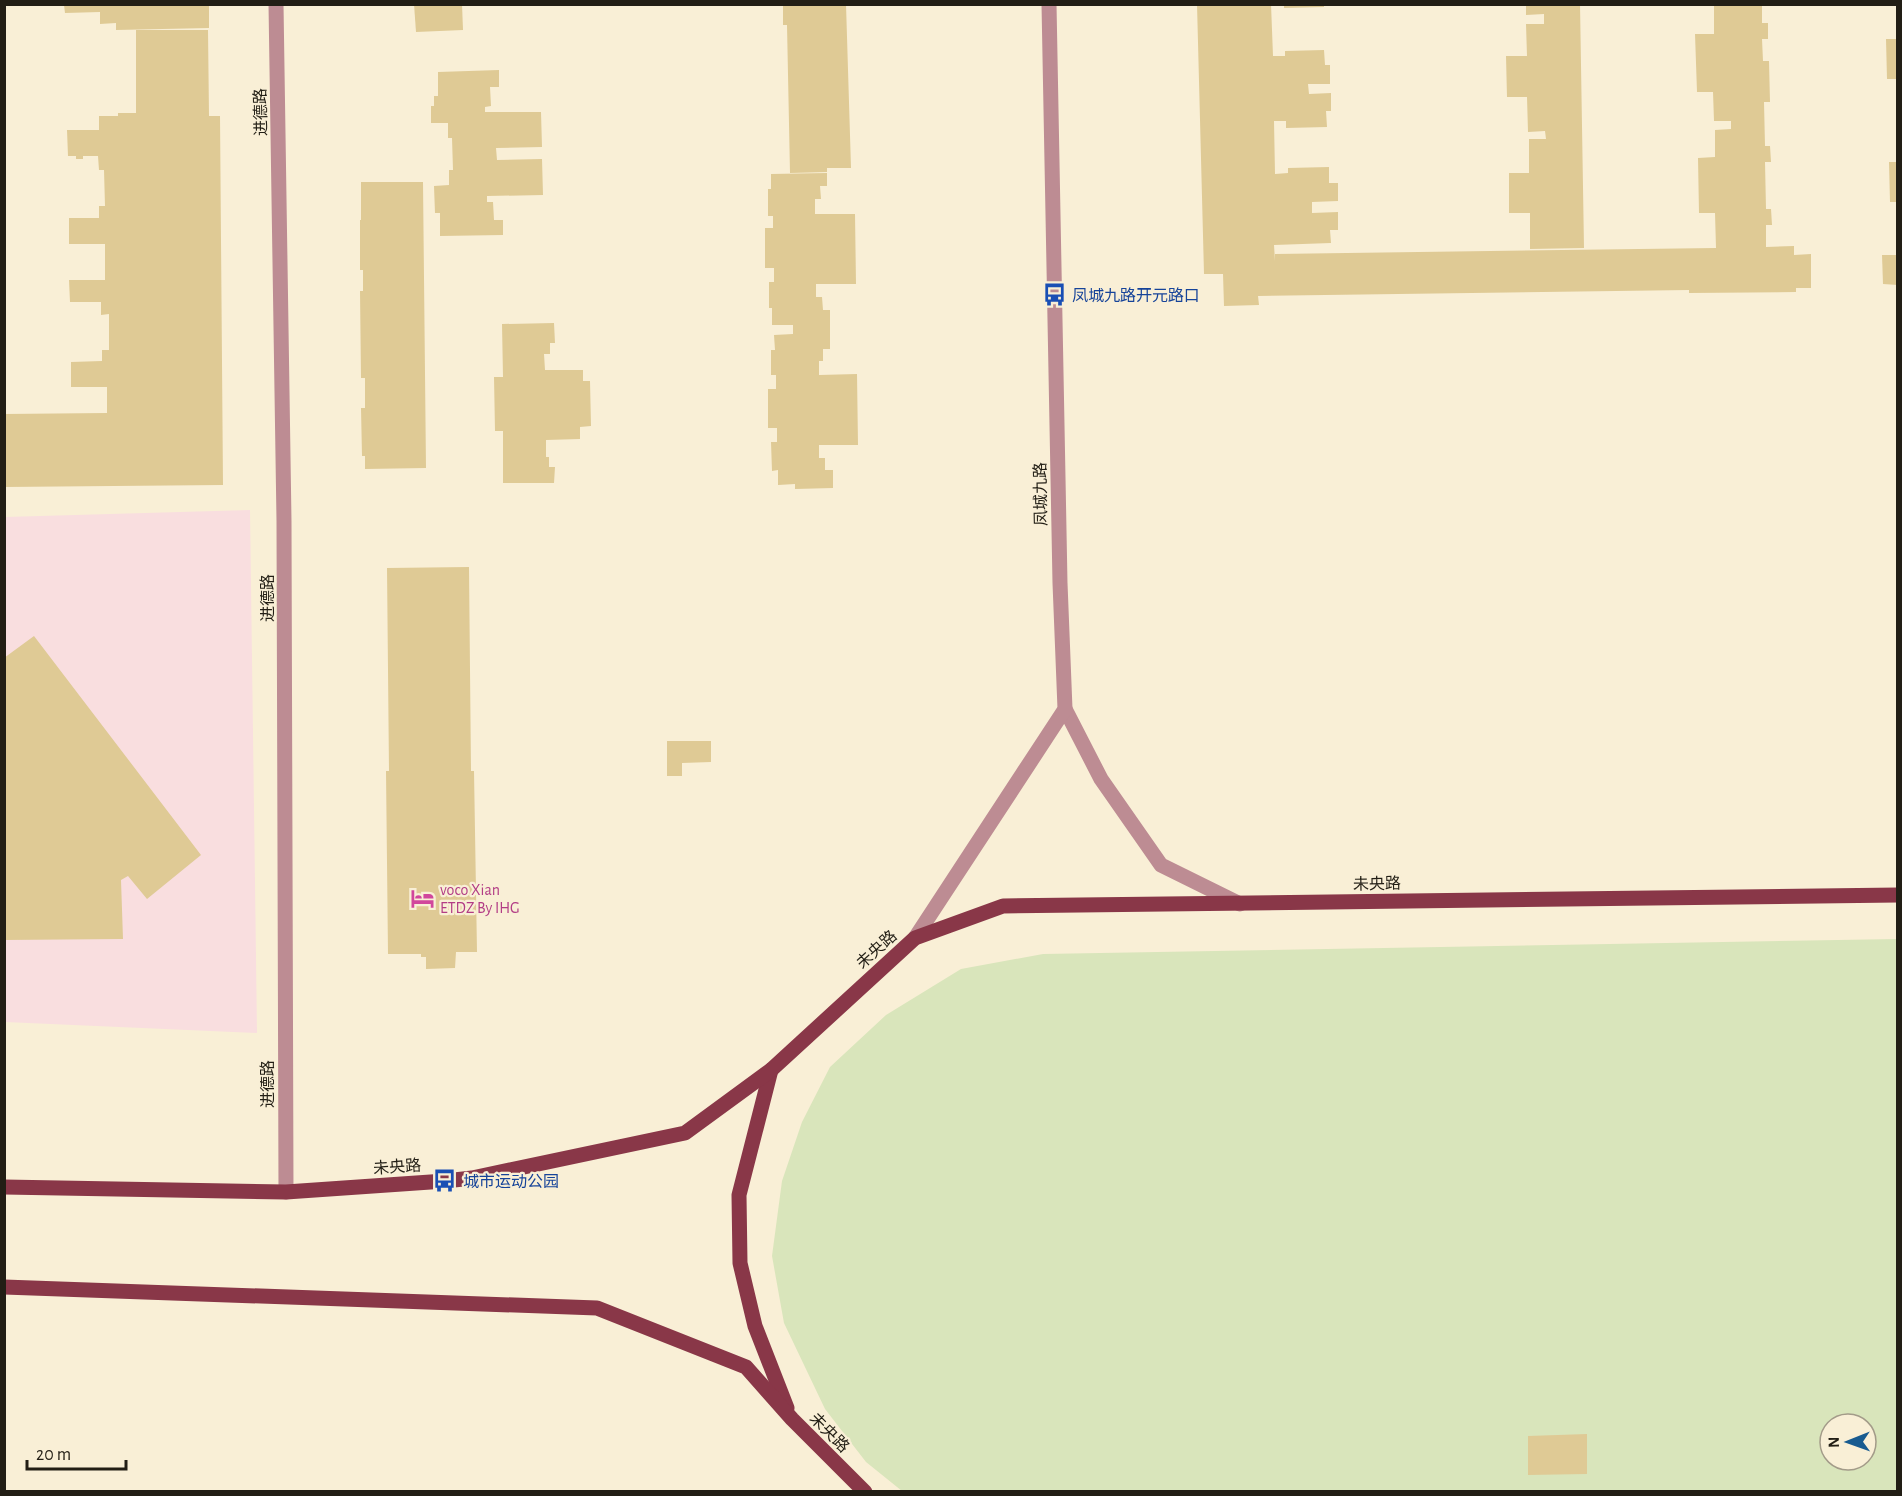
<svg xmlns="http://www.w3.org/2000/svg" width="1902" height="1496" viewBox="0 0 1902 1496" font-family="'Alegreya Sans','Noto Sans SC',sans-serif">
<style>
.commercial{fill:#f9dedf}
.green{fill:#d9e5bb;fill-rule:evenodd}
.building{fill:#dfca95}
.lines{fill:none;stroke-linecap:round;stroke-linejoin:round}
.tertiary{stroke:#bd8c93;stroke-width:15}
.primary{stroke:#893748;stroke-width:15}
.labels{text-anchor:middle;stroke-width:4.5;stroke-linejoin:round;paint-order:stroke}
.street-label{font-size:16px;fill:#221e15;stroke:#f9efd6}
.transit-label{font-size:16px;fill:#164399;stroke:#f9efd6;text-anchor:start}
.hotel-label{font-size:16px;fill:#b23c85;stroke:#f9efd6;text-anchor:start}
</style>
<rect width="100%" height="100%" fill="#f9efd6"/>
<polygon class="commercial" points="250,510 257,1033 5,1022 5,517"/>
<path class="green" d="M1897 939V1491H902L866 1462 825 1409 784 1323 772 1256 782 1181 802 1122 830 1067 886 1015 961 969 1043 954ZM1830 1424H1866V1460H1830Z"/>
<g class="building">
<polygon points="414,4 462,4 463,30 416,32"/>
<polygon points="783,4 846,4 851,168 827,168 827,172 790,173 787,25 783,25"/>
<polygon points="1197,4 1271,4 1273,56 1285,56 1285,51 1324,50 1325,65 1330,65 1330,84 1308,84 1309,94 1331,93 1331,111 1326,111 1327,127 1286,128 1286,121 1274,121 1275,174 1288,173 1288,168 1329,167 1329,183 1338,183 1338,201 1312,202 1312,213 1338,212 1338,230 1330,230 1331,243 1274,245 1275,261 1275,254 1716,248 1715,213 1699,213 1698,158 1715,157 1715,130 1731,129 1731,121 1714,121 1713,92 1697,92 1695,34 1714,34 1714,6 1762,4 1762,23 1768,23 1768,39 1762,39 1763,61 1769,61 1770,102 1764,102 1765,146 1770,146 1771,162 1765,162 1766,209 1771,209 1772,225 1766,225 1766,247 1794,246 1794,255 1811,254 1811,288 1796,288 1796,292 1689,293 1689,290 1258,296 1259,305 1224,306 1223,274 1204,274"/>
<polygon points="1284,4 1324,4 1324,7 1284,8"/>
<polygon points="1526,4 1580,4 1584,248 1530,249 1530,213 1509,213 1509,173 1529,173 1529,139 1546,139 1545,131 1528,132 1527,97 1507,97 1506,56 1527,56 1526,24 1544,24 1544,14 1526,15"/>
<polygon points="64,5 209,5 209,28 116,30 116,23 100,24 100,12 65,13"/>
<polygon points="136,30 208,30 209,116 220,116 223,485 4,487 4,414 107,413 107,387 71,387 71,362 102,361 102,350 109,350 109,314 101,315 101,302 70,302 69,280 105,280 105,244 69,244 69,218 99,218 99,206 105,206 104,170 99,170 98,156 83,156 83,159 76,159 76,156 68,156 67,130 99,130 99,116 118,116 118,113 136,113"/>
<polygon points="1886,39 1898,39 1898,79 1887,79"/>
<polygon points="499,70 499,87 490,87 491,106 485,107 485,112 541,112 542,147 496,148 497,160 542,159 543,195 487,196 487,202 493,202 494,220 503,220 503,235 440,236 440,213 435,213 434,186 449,185 449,170 453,170 452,138 448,138 448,123 431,123 431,106 434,106 434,96 438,96 438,72"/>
<polygon points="1889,162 1898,162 1898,202 1890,202"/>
<polygon points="827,173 827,186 820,186 821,199 815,199 815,214 855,214 856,284 816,284 816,297 822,297 823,310 830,310 830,349 823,349 823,361 819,361 819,375 857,374 858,445 819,445 819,458 825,458 825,470 833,470 833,488 795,489 795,484 778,485 778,470 772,471 771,442 777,442 777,428 768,428 768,389 776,389 776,375 771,375 771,350 775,350 774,335 793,334 793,325 772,325 772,308 769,308 769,282 774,282 774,268 765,268 765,228 773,228 773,216 768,216 768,189 771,189 771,174"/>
<polygon points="361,182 423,182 426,468 365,469 365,456 362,456 361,408 365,408 365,378 361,378 360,291 363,291 363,270 360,270 360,220 361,220"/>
<polygon points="1882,255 1898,255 1898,285 1883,284"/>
<polygon points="554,323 555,343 550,343 550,354 544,354 545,370 583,370 583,381 590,381 591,426 580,427 580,439 546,440 546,457 549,457 549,467 555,467 554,483 503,483 503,431 495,431 494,377 503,377 502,324"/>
<polygon points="469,567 471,771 474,771 477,952 456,952 455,968 426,969 426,957 421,957 421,954 388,954 386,771 389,771 387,568"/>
<polygon points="34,636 201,855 147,899 128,876 121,880 123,939 4,940 4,658"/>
<polygon points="667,741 711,741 711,762 682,763 682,776 667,776"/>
<polygon points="1587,1434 1587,1474 1528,1475 1528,1436"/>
</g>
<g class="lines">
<g class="tertiary">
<polyline points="276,4 284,521 286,1192"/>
<polyline points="1065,709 1101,779 1161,865 1240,904"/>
<polyline points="915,938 1065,709 1060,583 1049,4"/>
</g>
<g class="primary">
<polyline points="771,1070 739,1195 740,1263 755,1326 787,1408"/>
<polyline points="4,1187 286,1192 445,1181 472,1178 685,1133 771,1070 915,938 1003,906 1898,895"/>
<polyline points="4,1287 597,1308 746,1367 792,1419 865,1492"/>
</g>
</g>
<defs>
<symbol id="bus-bare" viewBox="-9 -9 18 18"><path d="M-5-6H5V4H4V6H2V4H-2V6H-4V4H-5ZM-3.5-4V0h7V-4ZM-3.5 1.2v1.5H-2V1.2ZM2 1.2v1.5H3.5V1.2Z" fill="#1a4fb4" stroke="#f9efd6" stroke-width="2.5" paint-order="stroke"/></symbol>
<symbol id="hotel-bare" viewBox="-9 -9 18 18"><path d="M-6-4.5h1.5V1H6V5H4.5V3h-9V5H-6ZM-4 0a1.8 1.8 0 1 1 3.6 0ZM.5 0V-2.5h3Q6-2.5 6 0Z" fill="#d1479c" stroke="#f9efd6" stroke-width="2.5" paint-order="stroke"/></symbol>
</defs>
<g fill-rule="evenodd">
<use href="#bus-bare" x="1038" y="278" width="33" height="33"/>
<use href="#hotel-bare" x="406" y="882" width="33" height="33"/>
<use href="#bus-bare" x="428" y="1164" width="33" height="33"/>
</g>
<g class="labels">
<g class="street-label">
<text transform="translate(260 112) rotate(-91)" y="6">进德路</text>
<text transform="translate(1040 494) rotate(-91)" y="6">凤城九路</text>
<text transform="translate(267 598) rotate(-90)" y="6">进德路</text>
<text transform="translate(1377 883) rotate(-1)" y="6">未央路</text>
<text transform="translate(876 949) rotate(-42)" y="6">未央路</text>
<text transform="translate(267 1084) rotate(-90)" y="6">进德路</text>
<text transform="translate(397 1166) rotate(-4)" y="6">未央路</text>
<text transform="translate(830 1432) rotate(45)" y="6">未央路</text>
</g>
<g class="transit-label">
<text x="1072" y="301">凤城九路开元路口</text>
<text x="463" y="1187">城市运动公园</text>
</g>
<g class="hotel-label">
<text x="440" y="895">voco Xian<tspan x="440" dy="18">ETDZ By IHG</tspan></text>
</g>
</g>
<rect width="1902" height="1496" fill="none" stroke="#221e15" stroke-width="12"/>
<g transform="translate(1848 1442) rotate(269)"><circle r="28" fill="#f9efd6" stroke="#a39b89" stroke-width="1.5"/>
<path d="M0-4.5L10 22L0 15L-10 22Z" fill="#185b90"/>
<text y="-9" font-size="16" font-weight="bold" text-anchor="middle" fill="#221e15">N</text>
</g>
<path d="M27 1460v9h99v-9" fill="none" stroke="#221e15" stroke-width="3"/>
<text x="36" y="1460" font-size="18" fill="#221e15" stroke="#f9efd6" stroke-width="4.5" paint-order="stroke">20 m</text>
</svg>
